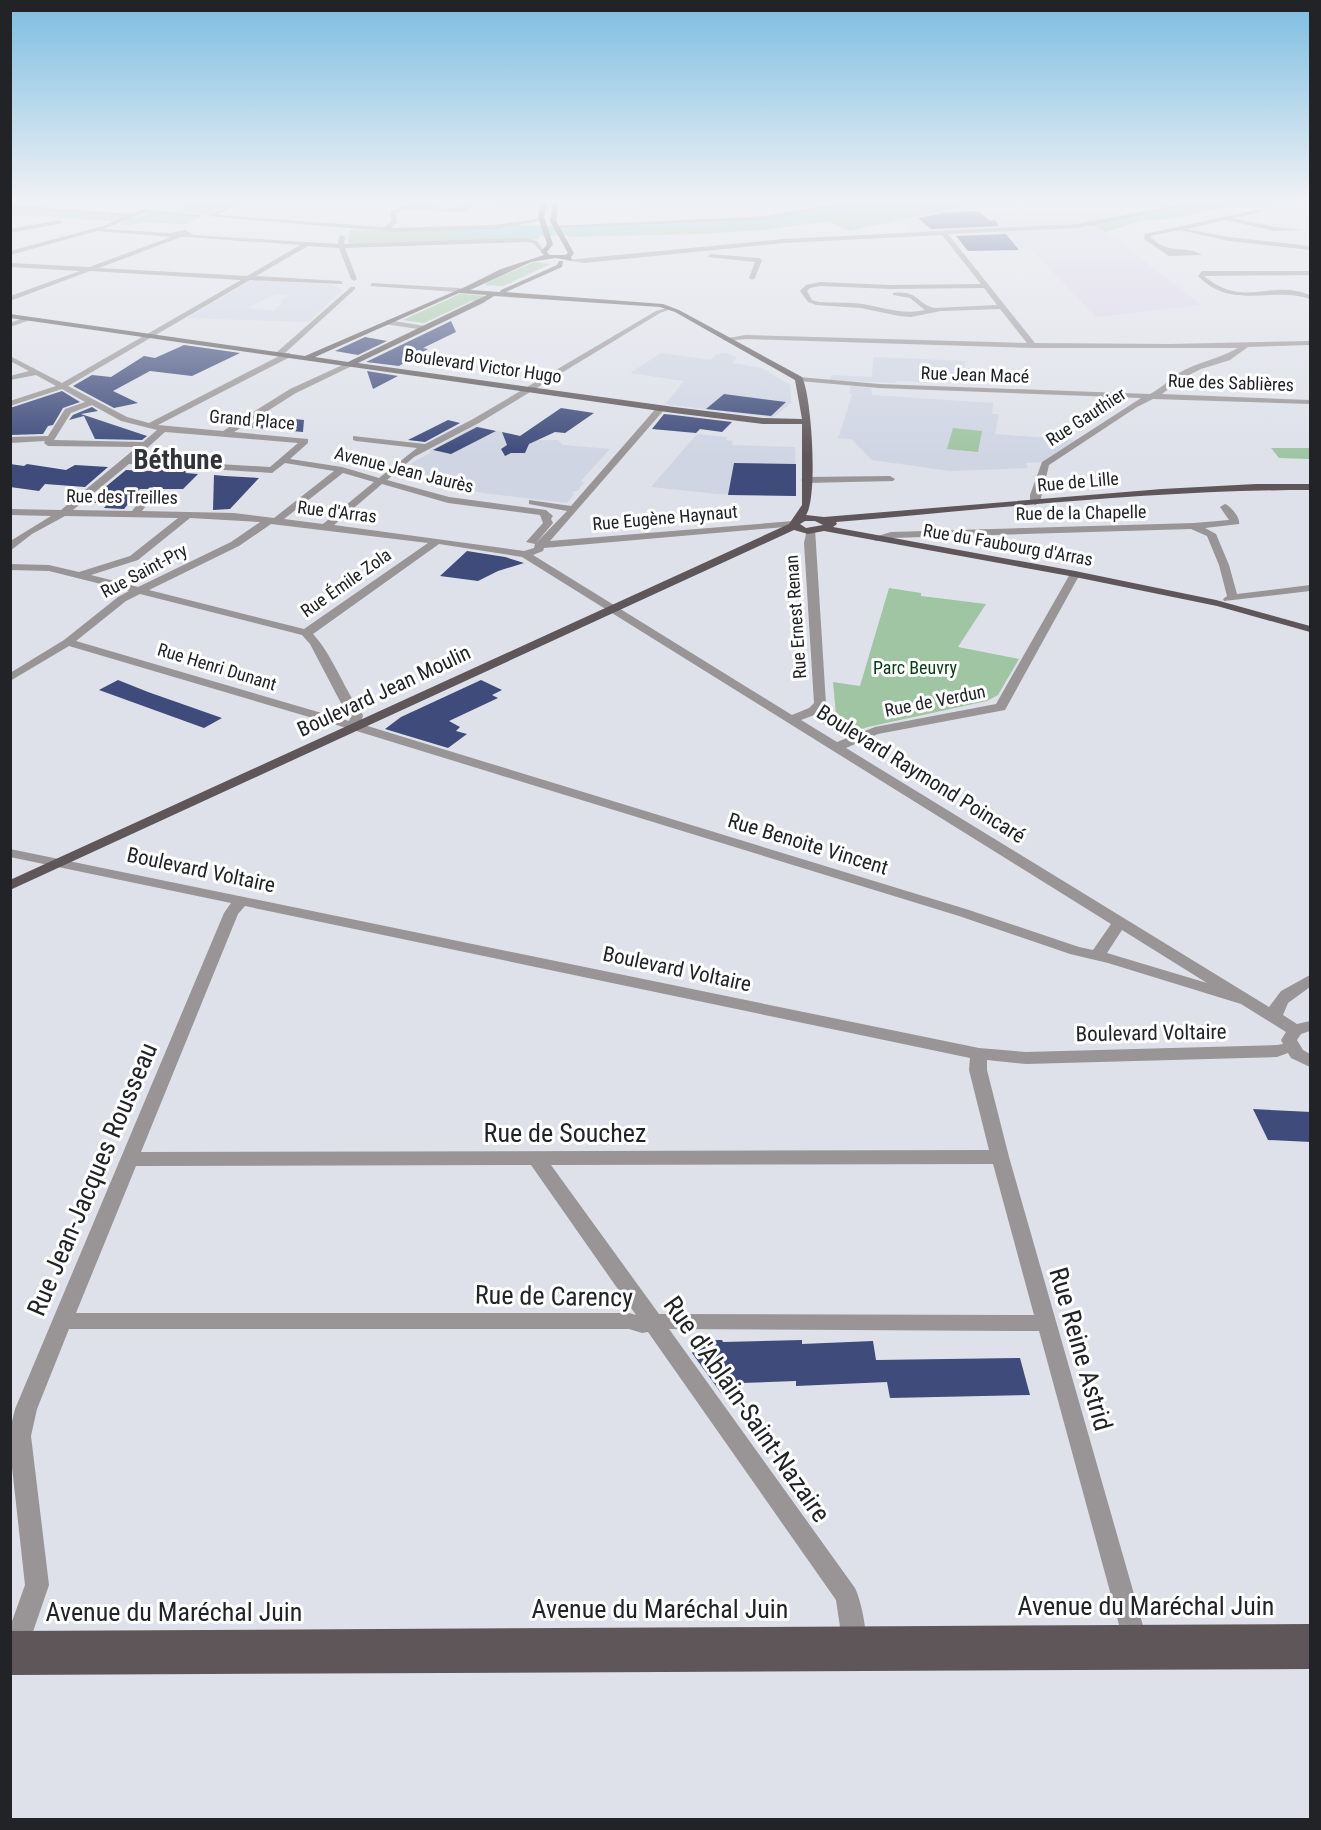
<svg xmlns="http://www.w3.org/2000/svg" width="1321" height="1830" viewBox="0 0 1321 1830" font-family="'Roboto Condensed',sans-serif">
<style>
.industrial{fill:#dbd3e8}
.built{fill:#d0d5e4;fill-rule:evenodd}
.green{fill:#a0c5a3}
.water{fill:#79cbd6}
.building{fill:#3e4b7b}
.lines{fill:none;stroke-linecap:round;stroke-linejoin:round}
.minor{fill:#999496;fill-rule:evenodd}
.major{fill:#5e5658;fill-rule:evenodd}
.labels{text-anchor:middle;stroke-width:6;stroke-linejoin:round;paint-order:stroke}
.far-street-label{font-size:18px;fill:#222327;stroke:#fff}
.far-park-label{font-size:18px;fill:#084016;stroke:#fff}
.street-label{font-size:21px;fill:#222327;stroke:#fff}
.near-street-label{font-size:26px;fill:#222327;stroke:#fff}
.far-town-label{font-size:27px;font-weight:bold;fill:#303339;stroke:#fff}
</style>
<rect width="100%" height="100%" fill="#dee1e9"/>
<g class="industrial">
<polygon points="551,199 547,214 492,214 496,200"/>
<polygon points="622,199 880,199 783,217 777,214 738,212 627,212 637,200"/>
<polygon points="977,199 1205,199 1088,223 1106,232 1201,305 1096,317 1030,248 1018,248 999,233 999,230 916,234 897,220 950,209"/>
</g>
<g class="built">
<path d="M252 280 331 284 342 290 308 322 187 318ZM276 294 289 295 280 301 283 302 274 311 248 308Z"/>
<polygon points="661,353 711,360 715,355 726,353 737,357 733,363 762,368 790,385 791,403 773,418 665,404 684,381 630,373"/>
<polygon points="873,357 965,361 963,380 945,380 942,383 897,381 896,383 830,380 831,375 872,377"/>
<polygon points="851,386 871,388 872,395 993,403 992,414 999,414 995,434 1076,440 1042,462 1026,463 1028,468 950,471 872,460 851,439 836,438 839,436 852,394 849,393"/>
<polygon points="475,426 539,440 558,440 563,445 610,449 581,481 584,483 577,491 572,492 574,494 567,503 482,493 404,473 403,470 413,462 432,452 429,451"/>
<polygon points="697,434 728,437 726,440 733,441 732,445 795,447 796,496 717,494 651,487"/>
</g>
<g class="green">
<polygon points="138,199 239,199 208,214 180,212 190,203"/>
<polygon points="880,199 977,199 950,209 849,231 828,221 765,230 698,234 568,237 566,235 539,236 539,239 357,245 348,242 350,230 386,231 514,224 565,227 728,222 802,214"/>
<polygon points="1205,199 1264,199 1272,204 1232,205 1178,218 1140,221 1106,232 1087,223"/>
<polygon points="10,208 128,215 114,221 11,215"/>
<polygon points="149,214 202,216 186,224 141,222 127,226 119,225 129,219"/>
<polygon points="534,262 550,264 503,286 486,285 486,283"/>
<polygon points="460,294 486,296 478,302 471,301 424,323 403,320"/>
<polygon points="953,428 982,431 978,452 947,449"/>
<polygon points="1271,448 1310,448 1310,459 1279,458"/>
<polygon points="889,588 921,593 921,596 986,604 958,647 1019,659 998,695 987,701 868,727 842,735 819,721 836,715 833,682 860,686"/>
</g>
<polygon class="water" points="884,199 909,199 816,218 759,225 498,237 445,236 458,232 502,230 522,226 565,229 757,221 800,216"/>
<g class="building">
<polygon points="978,211 990,221 995,220 999,226 931,229 918,218 942,213"/>
<polygon points="1006,234 1019,250 968,251 956,236"/>
<polygon points="451,321 456,332 423,348 428,349 399,366 366,362"/>
<polygon points="365,337 387,341 358,355 335,351"/>
<polygon points="184,345 240,353 192,376 150,371 113,391 138,403 114,408 73,386 92,375 111,377 144,356 155,358"/>
<polygon points="367,371 398,376 373,389"/>
<polygon points="62,391 80,402 63,408 53,425 48,426 43,434 10,435 10,408"/>
<polygon points="724,394 786,402 771,416 706,409"/>
<polygon points="92,407 98,411 81,414 147,436 142,440 95,439 84,416 69,420 73,415"/>
<polygon points="561,408 594,413 565,433 555,432 529,444 525,453 511,453 505,456 501,449 507,445 502,432 520,436"/>
<polygon points="664,414 674,415 732,422 722,432 700,429 696,433 652,429"/>
<polygon points="264,416 304,420 303,432 245,427"/>
<polygon points="448,420 460,423 425,442 408,440"/>
<polygon points="477,427 496,431 451,454 433,450"/>
<polygon points="734,463 796,464 796,496 728,495"/>
<polygon points="10,464 24,466 27,464 66,470 75,465 108,467 85,487 45,484 39,491 10,487"/>
<polygon points="152,469 188,471 185,473 198,474 183,489 140,489 124,509 104,508 108,503 86,503 126,470 150,471"/>
<polygon points="214,475 225,476 259,478 230,509 213,510"/>
<polygon points="467,551 505,557 524,563 498,571 478,581 440,576"/>
<polygon points="118,680 148,692 222,718 204,728 99,690"/>
<polygon points="481,680 502,690 492,695 498,698 449,721 460,727 456,731 467,734 448,748 385,729 401,717"/>
<polygon points="1253,1109 1311,1112 1311,1142 1268,1140"/>
<polygon points="702,1340 722,1340 723,1342 802,1340 802,1344 873,1341 876,1360 1020,1358 1030,1395 890,1398 887,1382 796,1386 796,1381 740,1383 721,1393 692,1353"/>
</g>
<g class="lines">
<g class="minor">
<polygon points="240,199 247,199 217,215 384,227 391,222 391,211 416,203 419,205 414,207 461,208 470,199 474,199 469,209 462,212 406,210 396,213 397,222 391,228 495,225 542,218 545,220 495,229 395,232 207,216"/>
<polygon points="863,199 877,199 767,220 555,228 552,226 767,216"/>
<path d="M1207 199H1220L1077 228 948 234 1035 343 1169 344 1310 341V345L1248 347 1230 360 1201 369 1183 378 1162 394 1310 400V404L1153 399 1137 407 1049 465 1040 502 1035 505 1030 502V495L1042 462 1141 398 879 388 799 381 795 379 799 377 879 384 1150 394C1161 388 1168 381 1177 374 1196 362 1219 359 1238 348H1033L746 339 726 341 722 339 746 335 1027 343 1000 309 941 311 911 317 899 316 861 308 816 305 808 302 800 291 806 285 820 282 891 285 981 284 942 235 784 243 584 263 566 260 784 239 1077 224ZM820 286 891 289 984 288 997 305 935 308C916 304 919 290 893 293V295L910 298 925 310C903 315 885 308 863 304 849 302 833 303 819 302L812 300 807 291 810 288Z"/>
<path d="M10 205 132 214 143 209 203 215 200 217 144 213 103 229 169 233 185 230 194 235 338 244 339 237 342 235 345 237 344 244 527 238 537 241 546 253H542L533 243 527 242 345 248 357 279 354 281 351 279 339 248 308 246 256 276 341 281 343 284 250 280 68 386 127 417 149 423 279 356 277 352 351 287H355V289L285 353H290V357L158 425 223 431 290 389 349 362 353 364 352 366 296 393 234 432 308 439V443L290 459 342 467 379 478 417 448 356 441 353 440V436L425 444 473 419 656 311 671 307V309L660 313 479 423 414 457 387 480 449 497 546 510 553 516 551 519 553 523 536 543 537 542 567 511 529 504V500L571 506 658 406H664V410L550 541 794 521 799 524 797 526 544 548 543 551 533 555 792 715 809 708 814 703 804 543 807 529H815L826 704 817 714 801 720 837 742 875 727 996 704 1070 574 1079 572 1080 574 1005 710 878 734 846 748 1269 1007 1281 991 1310 975V987L1288 1003 1283 1015 1297 1024 1310 1021V1031L1301 1034 1297 1040 1303 1050 1310 1054V1067L1291 1058 1288 1053 1277 1057 1026 1064 987 1060V1070L1009 1157 1148 1643 1145 1652 1136 1655 1127 1652 1124 1643 1039 1331 669 1329 855 1588C862 1603 870 1641 864 1656L855 1659 846 1656 843 1647 836 1600 648 1332 642 1333 629 1329H69L37 1409 31 1436 49 1585 24 1658 15 1661 10 1659V1627L25 1585 10 1449V1430L15 1409 224 913 231 903 10 857V849L979 1048 1026 1052 1277 1045 1283 1044 1281 1040 1286 1032 1241 1004 1108 963 1070 954 959 916 350 729 69 646 10 681V673L64 640 118 597 129 591 49 571 10 570V564L49 565 79 572 130 556 178 518 65 516 32 534 10 551 12 540 51 516 10 515V509L61 510 137 447 48 446 44 443 45 441 10 443V437L48 436 65 409 85 402 62 389 10 406V401L56 386 36 375 10 380V376L29 371 10 361V356L62 383 241 280 90 271 10 301V296L80 271 10 267V263L89 267 171 237 97 231 10 255V251L103 226 125 216 10 209ZM181 237H186L300 245 247 276 99 268ZM92 405 121 421 157 430 143 442 54 440 71 413ZM165 432 298 443 270 467 135 459ZM285 463 334 471 274 518 234 513 142 511 156 493 151 490 148 491 132 511 73 510 129 464 272 473ZM343 473 374 482 323 524 284 519ZM382 484 448 503 540 515 543 523 526 542 535 544 534 548 524 551 334 525ZM190 518 260 522 231 542 138 587 91 575 138 560ZM271 524 428 543 304 629 149 590 239 546ZM439 544 522 557 1111 924 1093 950 1079 947 969 910 361 724 363 715C344 690 334 657 313 634ZM140 594 302 635 310 644 343 707 351 716 349 721 76 641 126 601ZM245 906 970 1058 969 1070 989 1150 141 1152 238 914ZM1122 930 1207 983 1107 953ZM993 1164 1034 1315 659 1314 551 1165ZM531 1165 636 1315 629 1313H76L136 1166Z"/>
<path d="M1260 209 1262 212 1233 218 1274 227 1304 230 1274 231 1226 220 1186 229 1229 237 1310 246V250L1229 241 1180 230 1150 236C1167 256 1185 244 1202 255L1169 256 1144 239 1145 234Z"/>
<polygon points="60,220 62,223 10,233 10,229"/>
<polygon points="710,254 759,258 762,260 755,278 752,280 749,278 755,262 708,257"/>
<path d="M1310 271V275L1204 276C1245 310 1269 278 1310 295V299C1269 286 1233 311 1198 276L1202 271Z"/>
<polygon points="372,283 459,288 462,290 459,292 370,286"/>
<polygon points="26,317 33,319 10,327 10,323"/>
<polygon points="387,320 425,326 429,328 425,330 384,324"/>
<polygon points="890,476 895,479 893,481 806,483 801,480 806,477"/>
<path d="M1225 504C1231 506 1241 519 1239 524L1205 528 1216 534 1229 565 1237 594 1310 585V591L1224 601 1223 599 1227 596 1219 565 1207 536 1191 529 891 538 876 541 871 538 891 532 1194 523 1229 520 1220 507Z"/>
</g>
<g class="major">
<path d="M542 199H548L544 217 553 244 547 252 550 255H565L568 253 550 221 553 199H559L556 221 574 253 571 257 572 261 555 258 531 262 470 290 500 292 501 290 557 265 559 261H563L562 267 506 292 663 304 679 310 802 377C812 397 818 498 806 515L824 517 1162 489 1256 484H1310V490C1152 490 993 509 836 522L837 524 833 527 1075 571 1216 600 1310 626V632L1217 606 1075 577 824 531 808 534 794 530 10 890V880L789 524 802 505V424H763L674 413 10 318V314L305 356 467 286 501 269 544 255 541 252 547 244 538 217ZM459 293 487 295 348 362 315 357ZM494 296 660 307 675 312 795 380 802 419 763 418 674 407 358 363 483 303ZM805 521H815L823 525 806 528 800 524Z"/>
<polygon points="1310,1624 1310,1669 10,1675 10,1631"/>
</g>
</g>
<linearGradient id="sky" x2="0" y2="1"><stop stop-color="#7bbde1"/><stop offset="0.44" stop-color="#f0f2f5"/><stop offset="1" stop-color="#f0f2f5" stop-opacity="0"/></linearGradient>
<rect width="1321" height="456" fill="url(#sky)"/>
<g class="labels">
<g class="far-street-label">
<text transform="translate(483 366) rotate(8)" y="6">Boulevard Victor Hugo</text>
<text transform="translate(975 375) rotate(2)" y="6">Rue Jean Macé</text>
<text transform="translate(1231 383) rotate(2)" y="6">Rue des Sablières</text>
<text transform="translate(1086 417) rotate(-33)" y="6">Rue Gauthier</text>
<text transform="translate(252 420) rotate(5)" y="6">Grand Place</text>
<text transform="translate(404 470) rotate(14)" y="6">Avenue Jean Jaurès</text>
<text transform="translate(1078 482) rotate(-5)" y="6">Rue de Lille</text>
<text transform="translate(122 497) rotate(1)" y="6">Rue des Treilles</text>
<text transform="translate(337 512) rotate(7)" y="6">Rue d'Arras</text>
<text transform="translate(1081 513) rotate(-1)" y="6">Rue de la Chapelle</text>
<text transform="translate(665 518) rotate(-5)" y="6">Rue Eugène Haynaut</text>
<text transform="translate(1008 545) rotate(10)" y="6">Rue du Faubourg d'Arras</text>
<text transform="translate(144 571) rotate(-28)" y="6">Rue Saint-Pry</text>
<text transform="translate(346 583) rotate(-35)" y="6">Rue Émile Zola</text>
<text transform="translate(796 617) rotate(-94)" y="6">Rue Ernest Renan</text>
<text transform="translate(217 667) rotate(17)" y="6">Rue Henri Dunant</text>
<text transform="translate(935 701) rotate(-11)" y="6">Rue de Verdun</text>
</g>
<g class="far-park-label">
<text x="915" y="674">Parc Beuvry</text>
</g>
<g class="street-label">
<text transform="translate(384 691) rotate(-25)" y="7">Boulevard Jean Moulin</text>
<text transform="translate(921 774) rotate(32)" y="7">Boulevard Raymond Poincaré</text>
<text transform="translate(808 844) rotate(17)" y="7">Rue Benoite Vincent</text>
<text transform="translate(201 870) rotate(12)" y="7">Boulevard Voltaire</text>
<text transform="translate(677 969) rotate(12)" y="7">Boulevard Voltaire</text>
<text transform="translate(1151 1033) rotate(-1)" y="7">Boulevard Voltaire</text>
</g>
<g class="near-street-label">
<text x="565" y="1142">Rue de Souchez</text>
<text transform="translate(92 1179) rotate(-67)" y="9">Rue Jean-Jacques Rousseau</text>
<text transform="translate(554 1296) rotate(1)" y="9">Rue de Carency</text>
<text transform="translate(1081 1349) rotate(74)" y="9">Rue Reine Astrid</text>
<text transform="translate(747 1409) rotate(55)" y="9">Rue d'Ablain-Saint-Nazaire</text>
<text x="1146" y="1615">Avenue du Maréchal Juin</text>
<text x="660" y="1618">Avenue du Maréchal Juin</text>
<text x="174" y="1621">Avenue du Maréchal Juin</text>
</g>
<g class="far-town-label">
<text x="178" y="469">Béthune</text>
</g>
</g>
<rect width="1321" height="1830" fill="none" stroke="#222327" stroke-width="24"/>
</svg>
